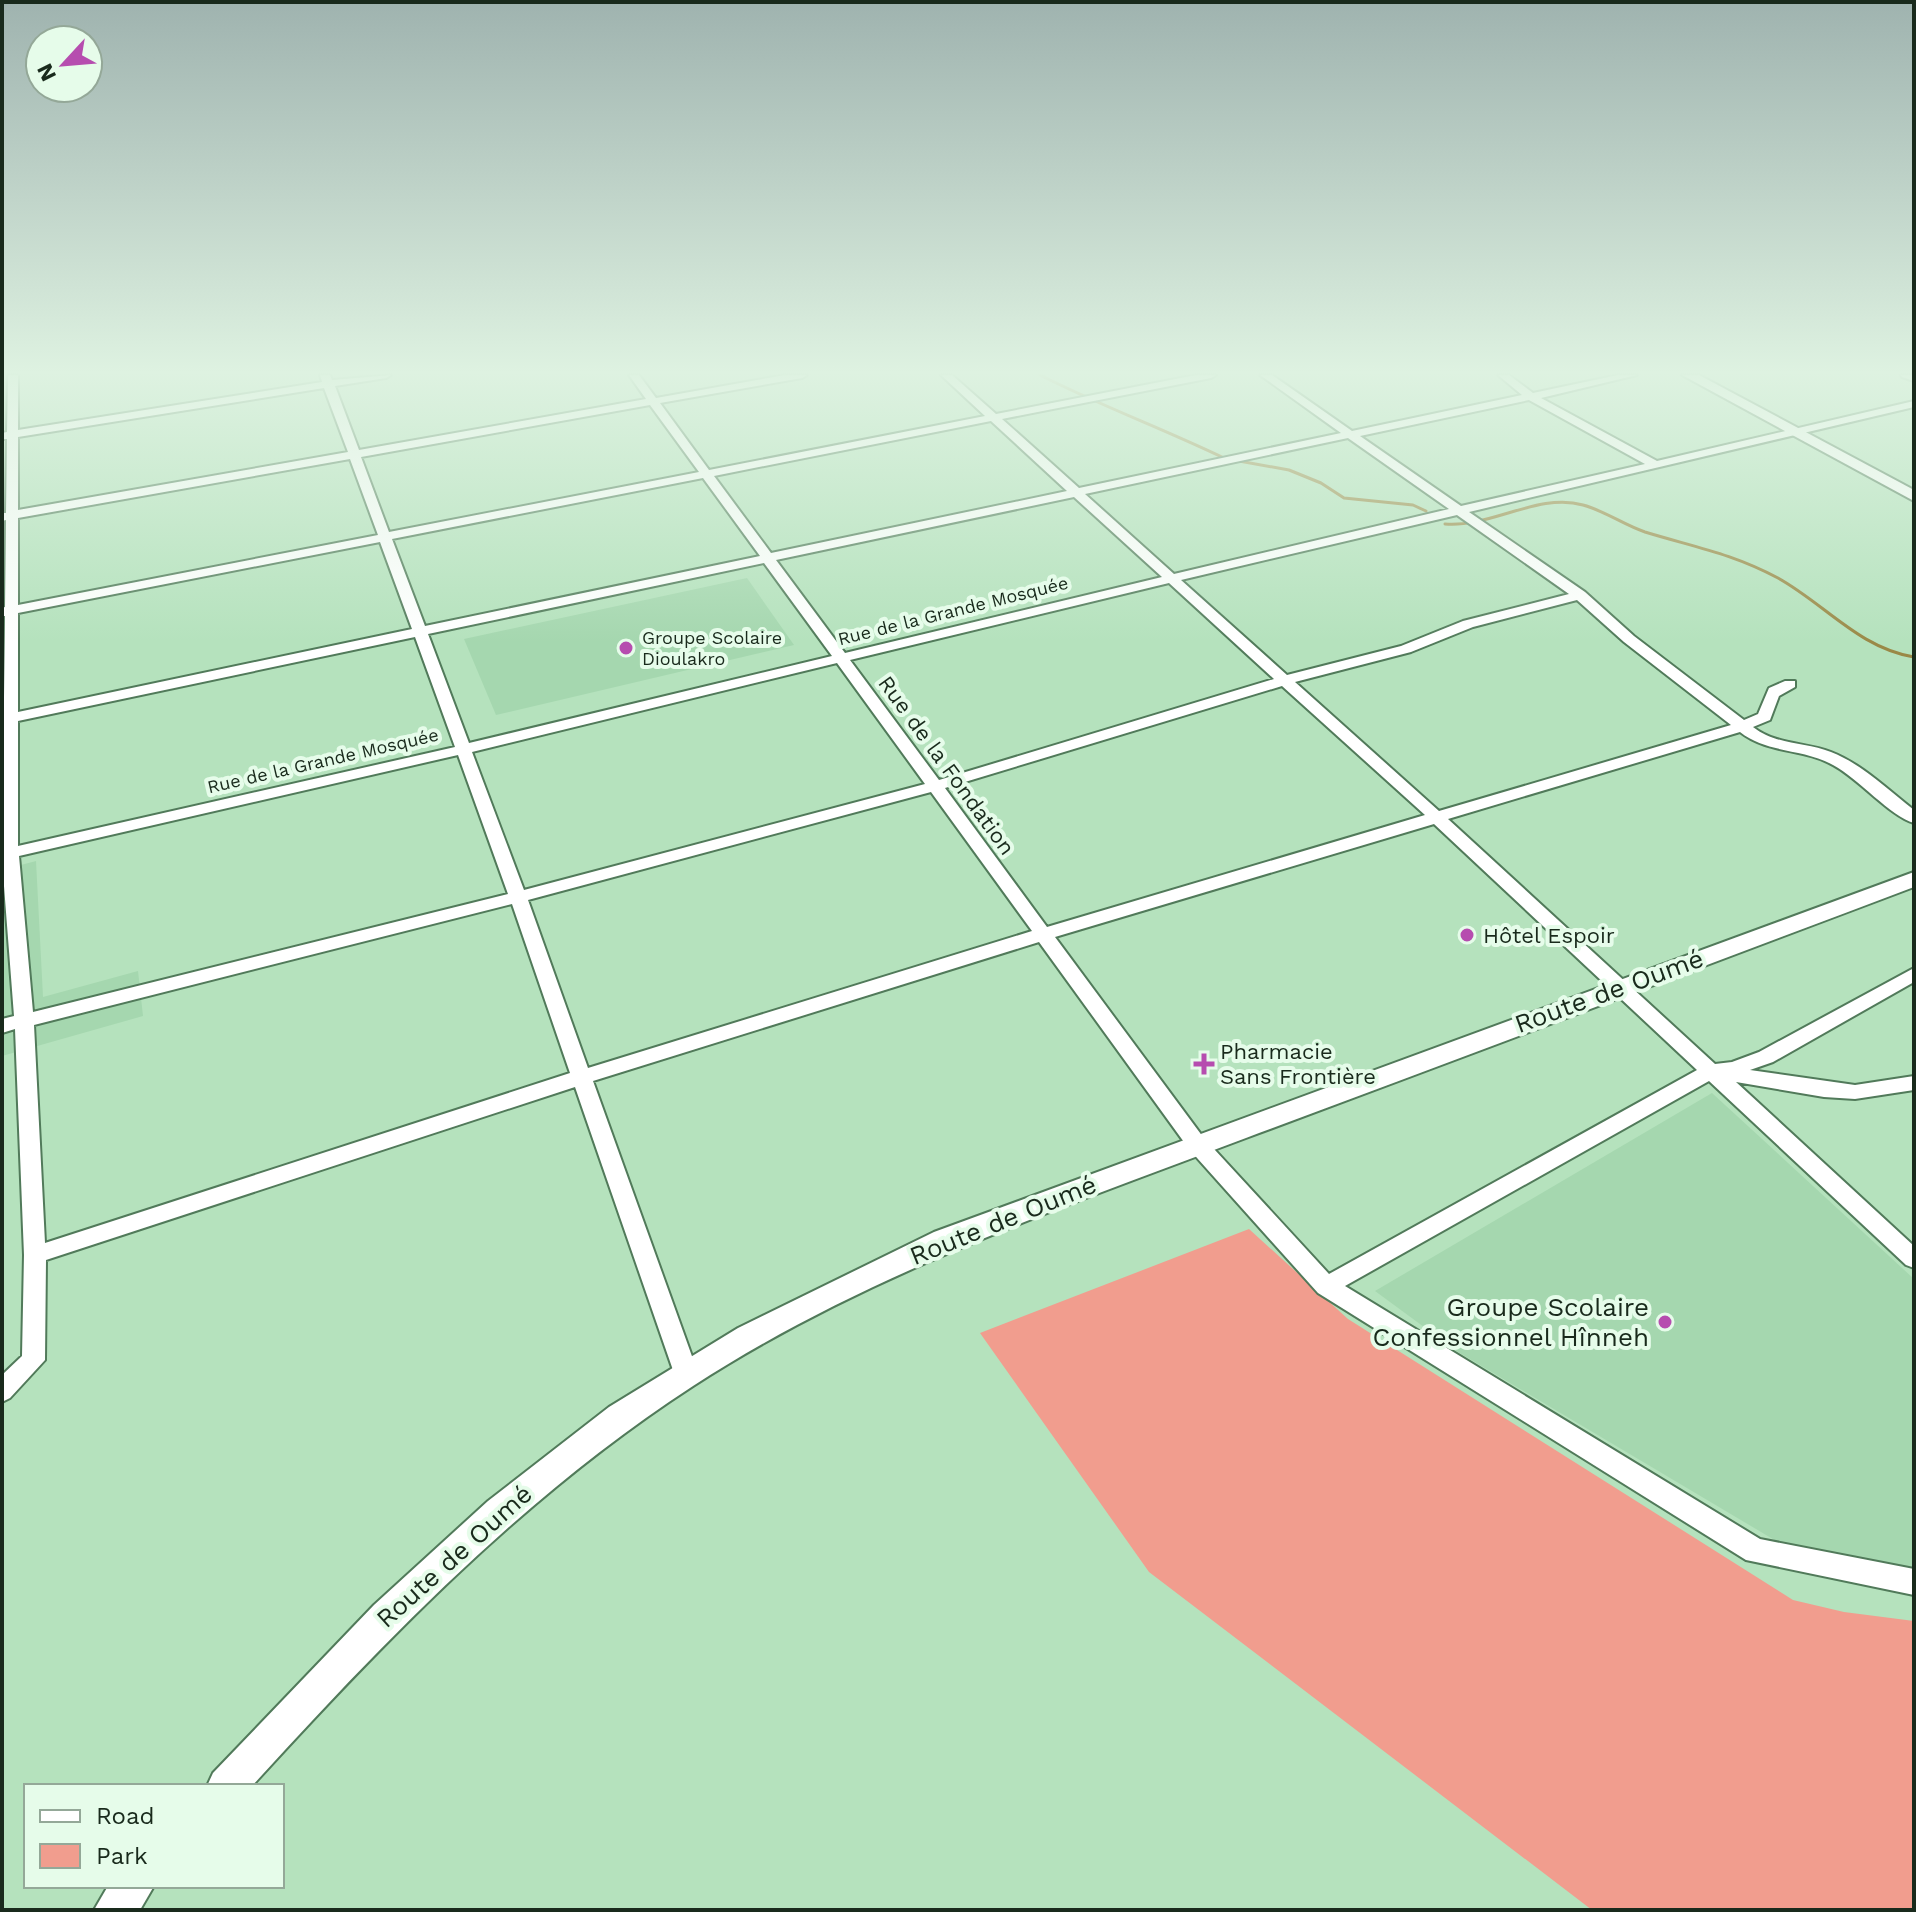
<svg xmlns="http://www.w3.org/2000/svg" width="1916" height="1912" viewBox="0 0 1916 1912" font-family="'Work Sans',sans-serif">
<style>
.built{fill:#a5d7af}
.green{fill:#f19d8e}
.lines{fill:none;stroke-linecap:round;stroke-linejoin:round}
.stream{stroke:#9a8947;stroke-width:3}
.minor-casing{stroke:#517a5a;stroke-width:4}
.major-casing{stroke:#517a5a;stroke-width:4}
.minor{fill:#fff;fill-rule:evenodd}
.major{fill:#fff;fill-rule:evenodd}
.poi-dot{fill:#b64daf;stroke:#e6fcea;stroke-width:3}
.labels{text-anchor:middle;stroke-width:8;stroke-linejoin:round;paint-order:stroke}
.far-street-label{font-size:18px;fill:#192a1c;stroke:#e6fcea}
.far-poi-label{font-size:18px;fill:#192a1c;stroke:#e6fcea;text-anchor:start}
.street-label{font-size:22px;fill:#192a1c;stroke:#e6fcea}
.poi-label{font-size:22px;fill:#192a1c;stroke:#e6fcea;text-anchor:start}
.near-street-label{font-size:26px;fill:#192a1c;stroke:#e6fcea}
.near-poi-label{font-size:26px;fill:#192a1c;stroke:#e6fcea;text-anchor:end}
</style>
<rect width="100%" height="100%" fill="#b5e2bd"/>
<g class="built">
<polygon points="747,578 794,645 496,715 464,639"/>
<polygon points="36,861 43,997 138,971 143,1016 2,1056 2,870"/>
<polygon points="1712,1093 1914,1279 1914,1569 1793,1551 1458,1352 1375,1291"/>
</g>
<polygon class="green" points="1249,1229 1348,1319 1793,1600 1844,1612 1914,1621 1914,1910 1592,1910 1149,1572 980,1333"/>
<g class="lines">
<g class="stream">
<path d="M1040 375C1101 406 1164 429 1226 459"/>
<polyline points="1239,461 1289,470 1321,483 1344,498 1413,505 1426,511"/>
<path d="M1445 524C1490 528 1539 492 1583 505 1605 511 1624 525 1645 532 1694 547 1731 553 1778 578 1825 604 1859 648 1914 657"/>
</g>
<defs>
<g id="minor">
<path d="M8 375H18V430L322 382 320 375H330L332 380 391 375 386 378 335 386 359 450 646 399 629 375H639L656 398 785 375H807L802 378 660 403 709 470 985 416 941 375H952L996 414 1196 375H1216L1211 378 1002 419 1079 488 1341 433 1260 375H1272L1352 431 1522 395 1498 375H1509L1533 393 1618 375H1637L1541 398 1657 461 1914 401V407L1469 512 1585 592 1634 636 1744 720 1758 714 1769 688 1785 681H1795V687L1779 696 1770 720 1753 727C1776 745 1805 742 1831 752 1862 764 1888 790 1914 810V823C1891 817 1858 778 1833 765 1803 748 1768 754 1740 732L1448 819 1715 1064 1732 1062 1759 1052 1914 968V982L1773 1062 1750 1070 1855 1085 1914 1076V1090L1855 1099 1824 1097 1736 1082 1914 1246V1268L1906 1265 1709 1081 1345 1286 1760 1539 1914 1569V1595L1746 1560 1318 1293 1189 1149 1039 942 593 1081 698 1373 694 1380 686 1383 678 1380 674 1373 575 1087 46 1260 45 1360 10 1398 2 1402V1375L22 1356 24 1255 15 1029 2 1033V1019L14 1016 2 860 5 616H2V608L5 607 6 520 2 521V513H6L7 439H2V433L7 432ZM324 388 348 452 18 510V437ZM1529 400 1645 464 1461 506 1360 436ZM650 405 699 472 389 532 361 457ZM991 421 1067 491 771 553 714 476ZM1348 438 1449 509 1174 574 1085 494ZM350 459 378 535 18 605V518ZM703 478 760 556 425 626 392 539ZM1074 497 1162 577 845 653 776 560ZM1457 515 1569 594 1463 621 1401 646 1287 675 1181 580ZM380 542 412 629 18 712V613ZM764 563 832 656 469 743 428 634ZM1169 583 1274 679 939 780 850 660ZM1577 600 1624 642 1731 725 1439 811 1295 682 1411 652 1473 627ZM415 637 455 747 18 846V721ZM837 663 925 784 524 890 472 752ZM1282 686 1425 815 1047 927 945 788ZM458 755 508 894 33 1012 19 856ZM931 792 1032 931 588 1068 528 900ZM1434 824 1697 1070 1329 1274 1203 1137 1055 937ZM512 904 570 1073 45 1243 34 1025Z"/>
<polygon points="1901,375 1914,375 1914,381 1902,377"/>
</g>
<g id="major">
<polygon points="1682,375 1699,375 1914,490 1914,501"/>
<path d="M1914 872V887C1691 971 1469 1055 1246 1138 1058 1209 864 1275 693 1386 525 1495 386 1639 252 1786H207L213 1773 374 1605 488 1501 609 1407 738 1328 934 1232Z"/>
<polygon points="108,1886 154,1886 140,1910 94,1910"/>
</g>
</defs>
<use href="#minor" class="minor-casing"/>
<use href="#major" class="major-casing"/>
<use href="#minor" class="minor"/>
<use href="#major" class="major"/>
</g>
<linearGradient id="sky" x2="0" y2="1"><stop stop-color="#9fb3af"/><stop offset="0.58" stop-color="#def2e1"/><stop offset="1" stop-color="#def2e1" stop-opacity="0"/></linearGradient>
<rect width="1916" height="642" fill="url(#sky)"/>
<g class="poi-dot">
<circle cx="626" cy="648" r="8"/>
<circle cx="1467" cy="935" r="8"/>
<path d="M1200 1052h8v8h8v8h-8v8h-8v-8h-8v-8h8z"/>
<circle cx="1665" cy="1322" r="8"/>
</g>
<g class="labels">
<g class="far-street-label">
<text transform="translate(953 611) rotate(-14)" y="6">Rue de la Grande Mosquée</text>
<text transform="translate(323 761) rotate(-13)" y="6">Rue de la Grande Mosquée</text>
</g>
<g class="far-poi-label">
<text x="642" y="644">Groupe Scolaire<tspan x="642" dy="21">Dioulakro</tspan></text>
</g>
<g class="street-label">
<text transform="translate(947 765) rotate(54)" y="8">Rue de la Fondation</text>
</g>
<g class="poi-label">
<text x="1483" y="943">Hôtel Espoir</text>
<text x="1220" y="1059">Pharmacie<tspan x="1220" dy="25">Sans Frontière</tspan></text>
</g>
<g class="near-street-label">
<text transform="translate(1609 991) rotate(-20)" y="9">Route de Oumé</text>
<text transform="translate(1003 1220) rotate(-22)" y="9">Route de Oumé</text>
<text transform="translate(454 1556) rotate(-42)" y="9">Route de Oumé</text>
</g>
<g class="near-poi-label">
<text x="1649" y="1316">Groupe Scolaire<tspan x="1649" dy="30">Confessionnel Hînneh</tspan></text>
</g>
</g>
<rect width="1916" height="1912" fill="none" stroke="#192a1c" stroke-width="8"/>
<rect x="24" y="1784" width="260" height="104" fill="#e6fcea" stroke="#94a898" stroke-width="2"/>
<rect x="40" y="1810" width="40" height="12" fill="#ffffff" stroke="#94a898" stroke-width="2"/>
<text x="96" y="1824" font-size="24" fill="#192a1c">Road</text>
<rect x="40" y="1844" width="40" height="24" fill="#f19d8e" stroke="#94a898" stroke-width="2"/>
<text x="96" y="1864" font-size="24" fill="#192a1c">Park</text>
<g transform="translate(64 64) rotate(244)"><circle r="38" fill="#e6fcea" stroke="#94a898" stroke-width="2"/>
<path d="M0-6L14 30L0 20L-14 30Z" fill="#b64daf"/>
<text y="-12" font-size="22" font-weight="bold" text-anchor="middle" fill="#192a1c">N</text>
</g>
</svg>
